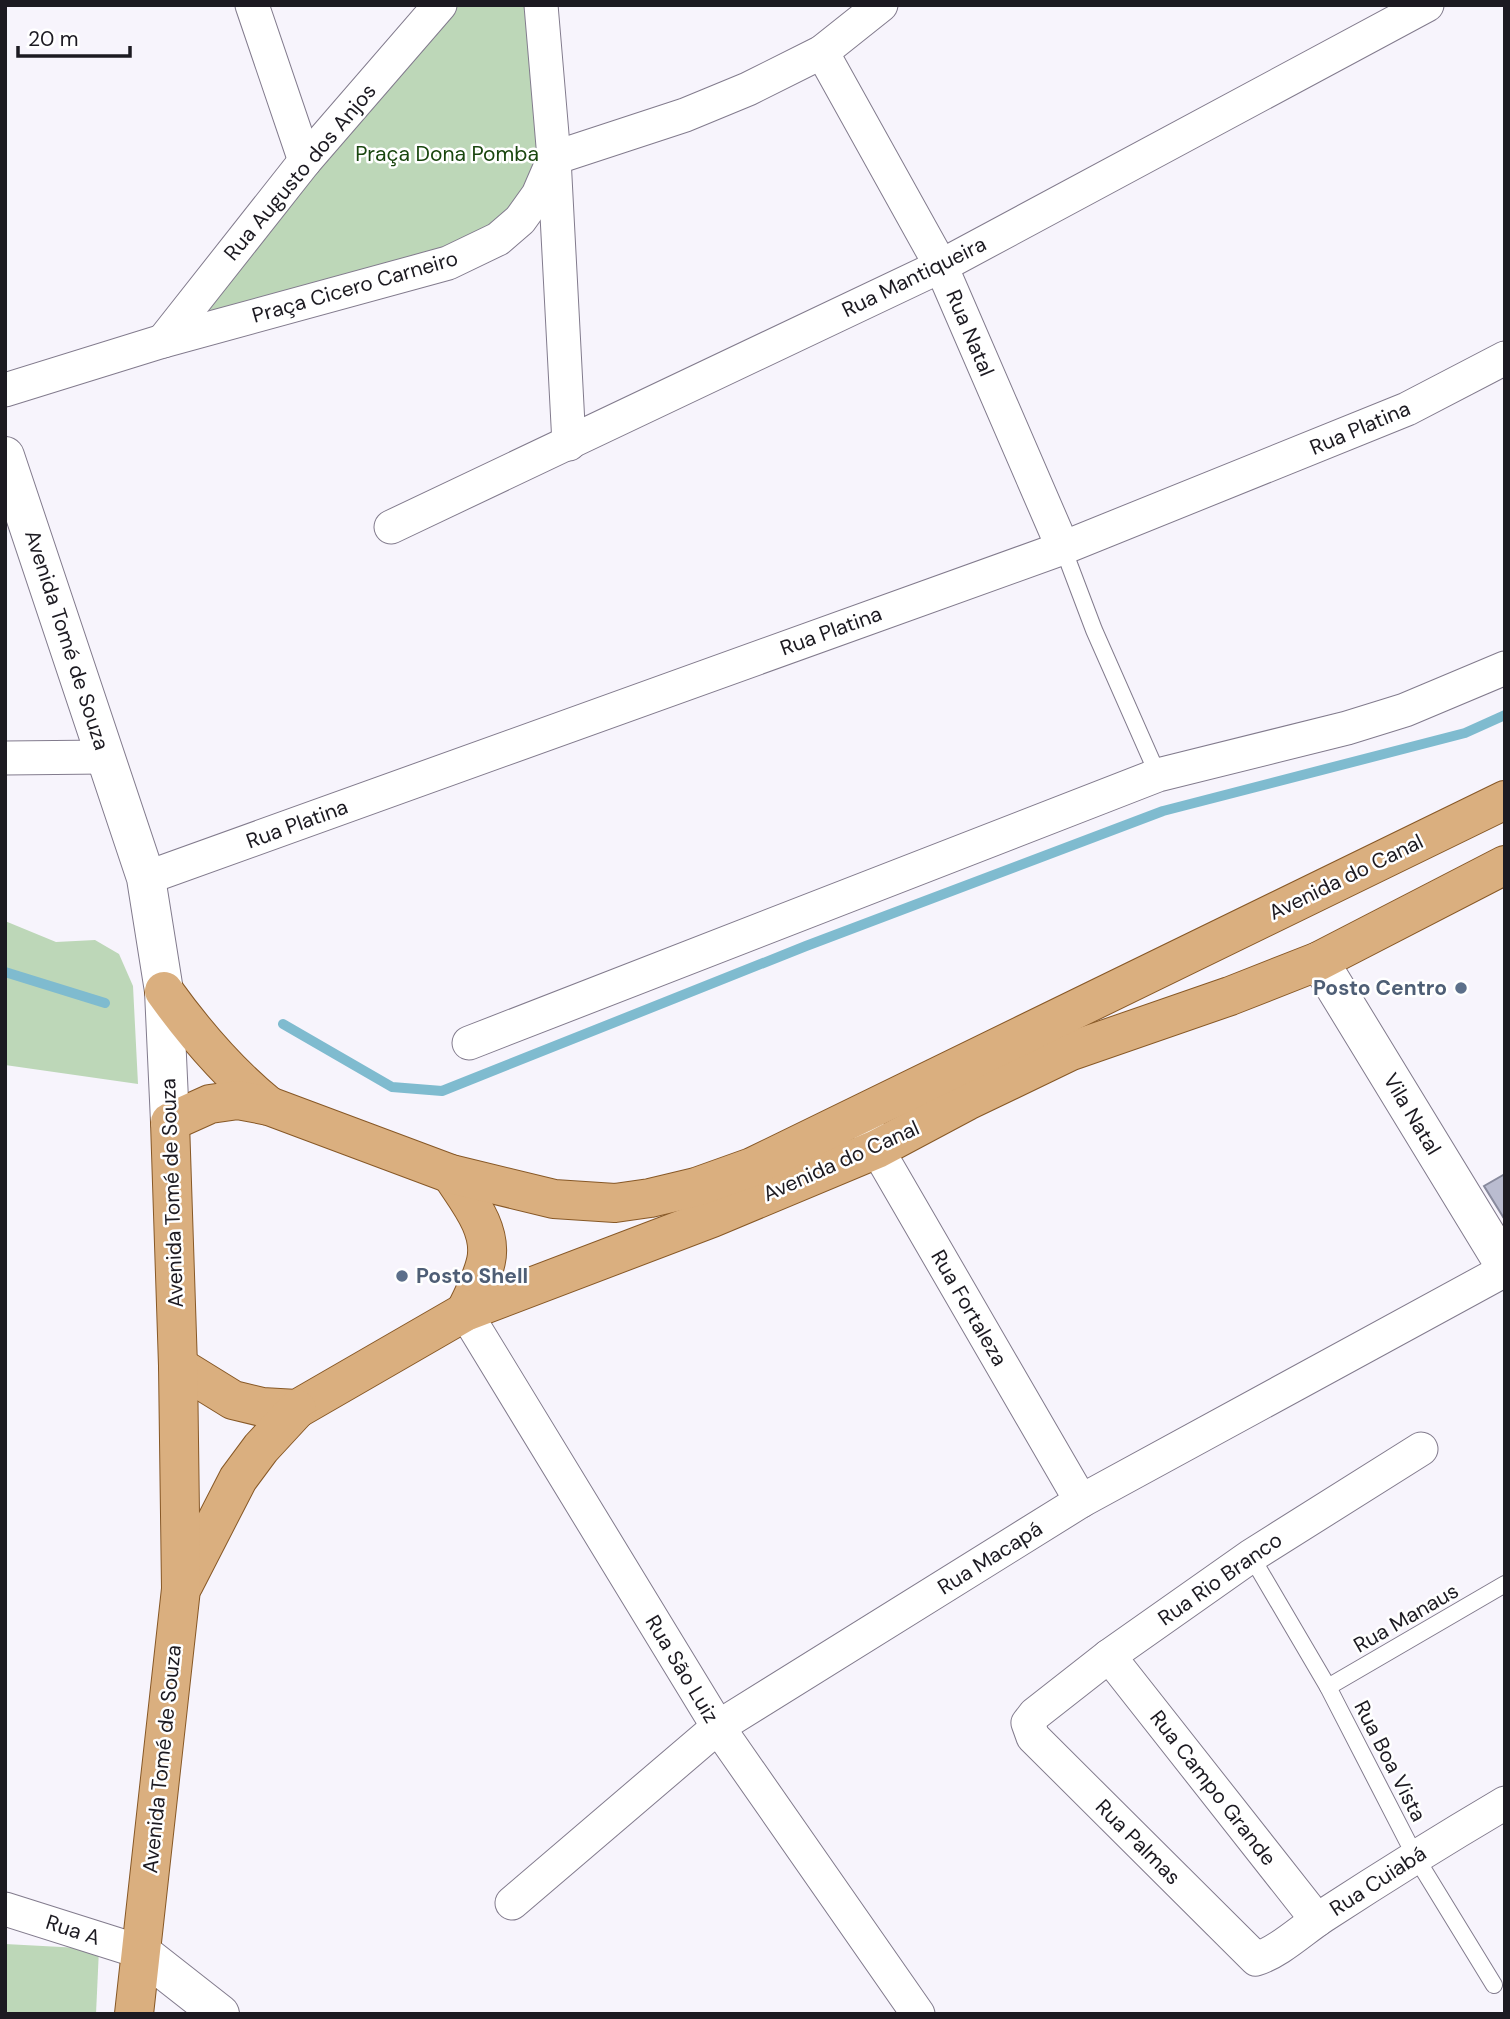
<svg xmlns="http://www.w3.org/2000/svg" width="1510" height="2019" viewBox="0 0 1510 2019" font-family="'DM Sans',sans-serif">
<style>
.green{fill:#bdd7b8}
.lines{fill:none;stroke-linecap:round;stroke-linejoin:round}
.stream{stroke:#7fbbcf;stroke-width:10}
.building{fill:#babcd0;stroke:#888a9d;stroke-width:2}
.lane-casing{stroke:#827b8d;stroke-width:18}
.street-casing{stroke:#827b8d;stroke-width:35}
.secondary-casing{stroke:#827b8d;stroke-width:40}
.primary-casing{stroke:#875826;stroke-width:40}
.lane{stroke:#fff;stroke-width:16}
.street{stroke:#fff;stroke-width:33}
.secondary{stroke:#fff;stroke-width:38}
.primary{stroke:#daaf7f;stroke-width:38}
.service-dot{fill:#5c6f8a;stroke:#fff;stroke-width:2.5}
.labels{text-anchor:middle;stroke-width:5;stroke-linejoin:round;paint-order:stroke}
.park-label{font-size:21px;fill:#19460e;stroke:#fff}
.street-label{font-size:21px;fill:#1c1a21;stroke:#fff}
.service-label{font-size:21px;font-weight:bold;fill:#4e5e75;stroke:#fff;text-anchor:end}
</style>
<rect width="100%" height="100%" fill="#f7f4fc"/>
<g class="green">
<polygon points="443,5 540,5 553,157 498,238 164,340"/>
<polygon points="5,921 56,942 95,940 119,954 133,986 138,1084 5,1065"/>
<polygon points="5,1944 99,1949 96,2014 5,2014"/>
</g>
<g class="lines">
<g class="stream">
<polyline points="5,972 105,1003"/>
<polyline points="283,1024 392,1087 442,1091 806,946 1163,811 1465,733 1505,715"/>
</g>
</g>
<polygon class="building" points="1505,1174 1505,1220 1484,1186"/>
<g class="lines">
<defs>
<g id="lane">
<polyline points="1063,548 1094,630 1158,775"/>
<polyline points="1251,1556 1328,1687 1415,1856 1494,1985"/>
<polyline points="1328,1687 1505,1584"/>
</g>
<g id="street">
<polyline points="252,5 305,161"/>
<polyline points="541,5 554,158 569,444"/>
<polyline points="822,52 941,266 1063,548"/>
<polyline points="163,341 305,161 440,5"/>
<polyline points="5,390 163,341 448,263 498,239 520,220 538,195 554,158 685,115 748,89 822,52 881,5"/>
<polyline points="391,527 941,266 1427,5"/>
<polyline points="5,758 105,757"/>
<polyline points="146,878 1063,548 1407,409 1505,358"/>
<polyline points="469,1043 1158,775 1347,728 1405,710 1505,668"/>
<polyline points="867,1127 877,1149 1081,1501"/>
<polyline points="465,1312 718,1727 918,2014"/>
<path d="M1421 1449 1251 1556 1109 1656 1035 1714 1028 1723 1033 1737 1256 1959C1279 1952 1303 1929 1323 1916 1383 1877 1444 1839 1505 1803"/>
<polyline points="1109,1656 1317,1920"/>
<polyline points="512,1903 718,1727 1081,1501 1505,1270"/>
<polyline points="5,1909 141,1952"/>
</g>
<g id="secondary">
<polyline points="5,456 146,878 164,991 170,1122"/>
<polyline points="1319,961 1505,1266"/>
<polyline points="141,1952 220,2014"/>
</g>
<g id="primary">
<path d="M164 991C195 1034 228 1073 269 1106"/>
<path d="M451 1174C467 1199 493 1229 486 1261 482 1279 473 1296 465 1312"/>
<polyline points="178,1366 233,1400 262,1407 297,1409 465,1312 712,1218 877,1149 967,1101 1071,1051 1230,996 1319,961 1505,865"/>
<polyline points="184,1584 238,1479 261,1448 297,1409"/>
<polyline points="134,2014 181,1589 178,1366 170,1122 210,1104 238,1100 269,1106 451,1174 554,1199 615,1203 650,1198 696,1187 752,1167 1505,800"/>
</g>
</defs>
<use href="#lane" class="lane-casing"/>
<use href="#street" class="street-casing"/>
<use href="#secondary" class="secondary-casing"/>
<use href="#primary" class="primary-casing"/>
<use href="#lane" class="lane"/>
<use href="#street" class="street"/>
<use href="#secondary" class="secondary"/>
<use href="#primary" class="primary"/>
</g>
<g class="service-dot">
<circle cx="1461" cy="988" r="7"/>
<circle cx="402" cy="1276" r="7"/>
</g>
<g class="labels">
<g class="park-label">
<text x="447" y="161">Praça Dona Pomba</text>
</g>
<g class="street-label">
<text transform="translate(300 172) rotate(-50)" y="7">Rua Augusto dos Anjos</text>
<text transform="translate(914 277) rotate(-26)" y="7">Rua Mantiqueira</text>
<text transform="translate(355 287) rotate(-16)" y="7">Praça Cicero Carneiro</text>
<text transform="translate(970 333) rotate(67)" y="7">Rua Natal</text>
<text transform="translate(1360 428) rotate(-23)" y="7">Rua Platina</text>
<text transform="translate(831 631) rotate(-20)" y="7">Rua Platina</text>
<text transform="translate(67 640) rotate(72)" y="7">Avenida Tomé de Souza</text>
<text transform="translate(297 824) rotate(-20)" y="7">Rua Platina</text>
<text transform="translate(1346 877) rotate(-26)" y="7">Avenida do Canal</text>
<text transform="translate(1412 1114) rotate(59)" y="7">Vila Natal</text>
<text transform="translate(841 1161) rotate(-24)" y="7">Avenida do Canal</text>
<text transform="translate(172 1193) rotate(-92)" y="7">Avenida Tomé de Souza</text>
<text transform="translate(969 1308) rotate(60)" y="7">Rua Fortaleza</text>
<text transform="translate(990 1558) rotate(-32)" y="7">Rua Macapá</text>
<text transform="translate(1220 1579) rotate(-35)" y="7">Rua Rio Branco</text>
<text transform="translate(1406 1618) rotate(-30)" y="7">Rua Manaus</text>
<text transform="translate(682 1669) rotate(59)" y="7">Rua São Luiz</text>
<text transform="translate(162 1759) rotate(-84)" y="7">Avenida Tomé de Souza</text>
<text transform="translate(1390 1761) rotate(63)" y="7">Rua Boa Vista</text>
<text transform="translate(1213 1788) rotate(52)" y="7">Rua Campo Grande</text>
<text transform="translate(1138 1842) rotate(45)" y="7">Rua Palmas</text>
<text transform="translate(1378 1881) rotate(-33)" y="7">Rua Cuiabá</text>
<text transform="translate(73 1930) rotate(18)" y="7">Rua A</text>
</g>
<g class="service-label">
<text x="1447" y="995">Posto Centro</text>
<text x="416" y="1283" text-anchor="start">Posto Shell</text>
</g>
</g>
<rect width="1510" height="2019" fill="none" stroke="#1c1a21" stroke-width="14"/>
<path d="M18 46v10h112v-10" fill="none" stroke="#1c1a21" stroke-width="3.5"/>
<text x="28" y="46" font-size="21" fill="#1c1a21" stroke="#ffffff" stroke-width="5" paint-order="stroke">20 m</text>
</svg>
